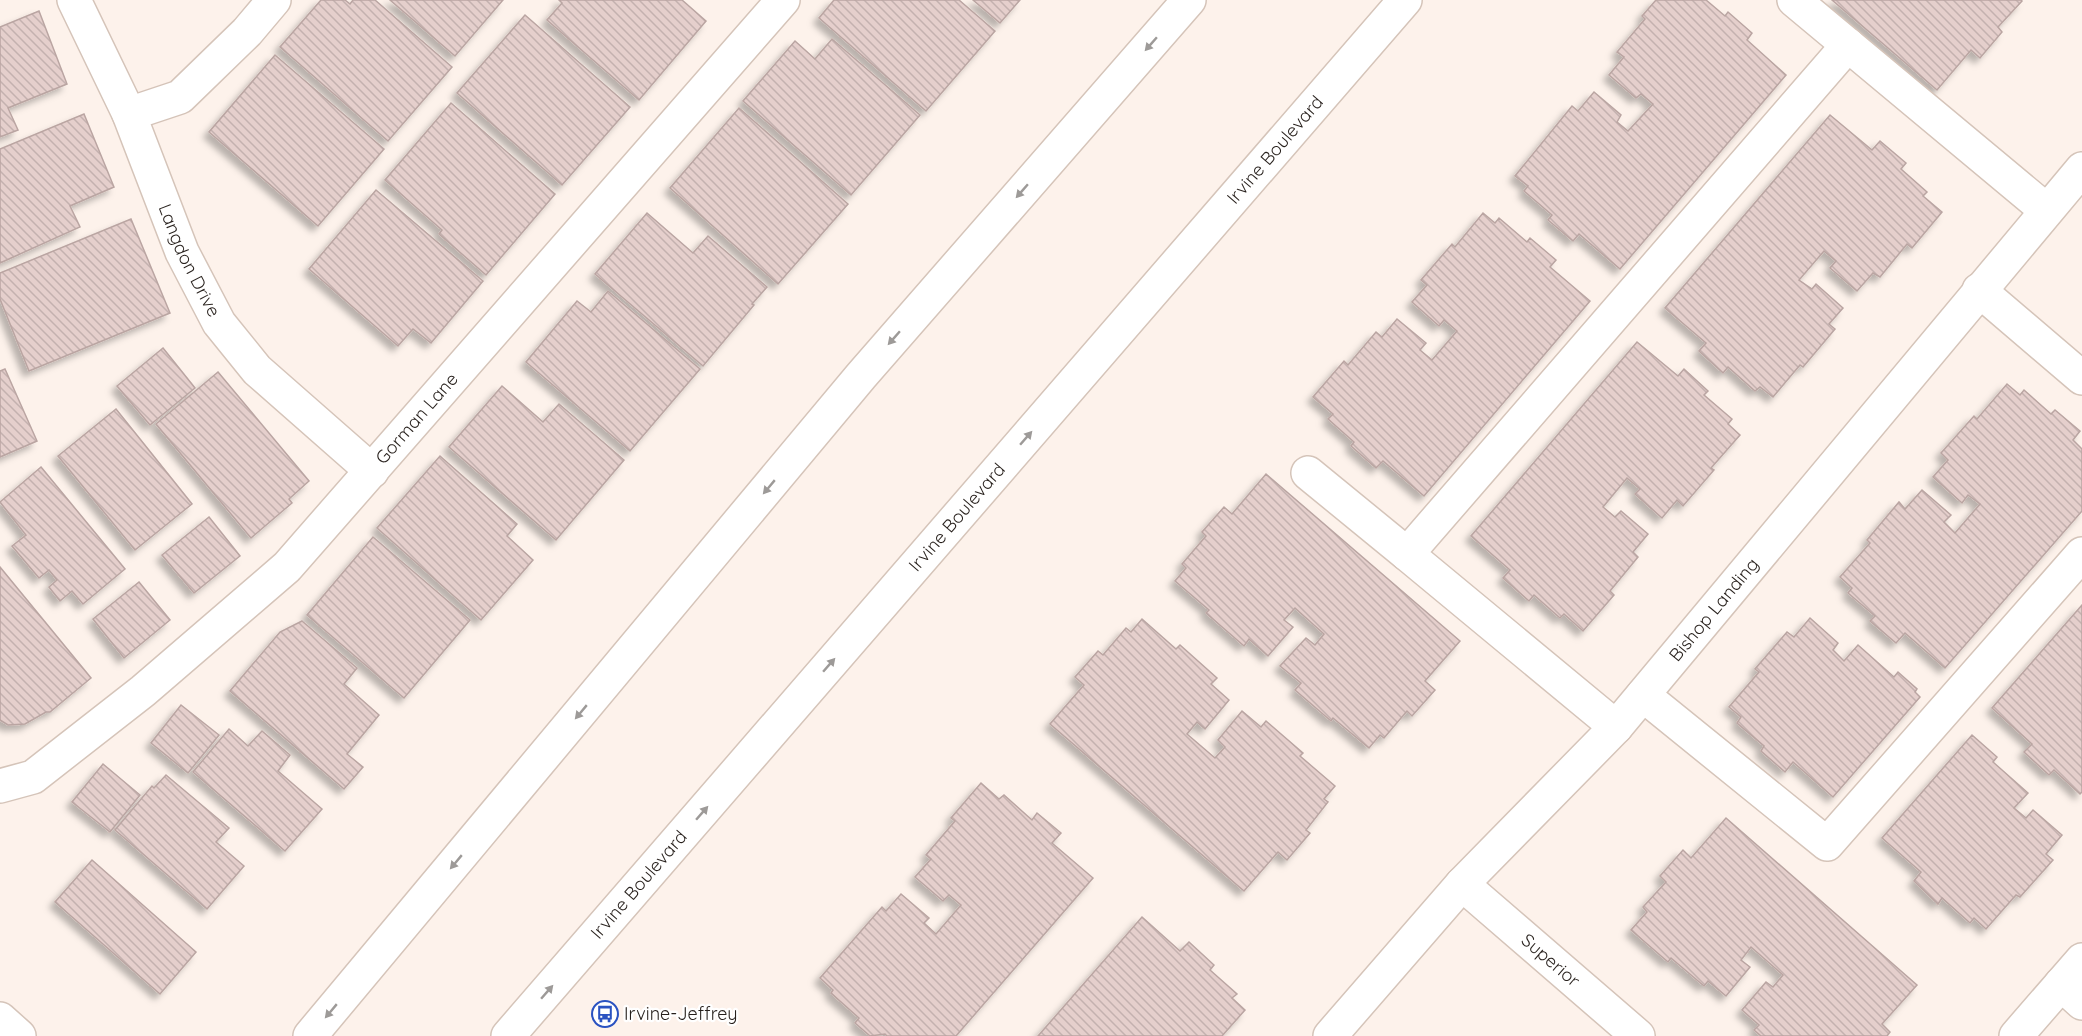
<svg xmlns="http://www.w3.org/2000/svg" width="2082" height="1036" viewBox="0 0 2082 1036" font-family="Quicksand,sans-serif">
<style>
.building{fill:url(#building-back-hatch);stroke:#baa5a2;stroke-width:1.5;filter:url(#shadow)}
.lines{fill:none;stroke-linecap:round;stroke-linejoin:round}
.minor-casing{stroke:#d5c4b9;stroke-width:36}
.major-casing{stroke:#d5c4b9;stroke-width:36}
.minor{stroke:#fff;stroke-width:33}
.major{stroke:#fff;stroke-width:33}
.oneway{fill:#9d9a98}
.labels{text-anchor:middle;stroke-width:4.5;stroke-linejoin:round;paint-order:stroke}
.street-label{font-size:18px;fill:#261f1b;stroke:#fff}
.poi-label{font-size:18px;fill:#261f1b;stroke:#fff;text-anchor:start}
</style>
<defs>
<pattern id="building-back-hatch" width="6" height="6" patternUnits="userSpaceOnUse" patternTransform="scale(1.5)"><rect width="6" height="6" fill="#e5cfcc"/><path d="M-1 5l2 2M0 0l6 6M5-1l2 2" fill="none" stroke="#c4b1af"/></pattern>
<filter id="shadow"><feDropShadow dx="-5.5" dy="5.5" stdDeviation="3" flood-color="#0004"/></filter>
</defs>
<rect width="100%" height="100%" fill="#fdf2eb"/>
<g class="building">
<polygon points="321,0 345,0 350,4 353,0 375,0 452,67 388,141 280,47"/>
<polygon points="390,0 503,0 455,56"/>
<polygon points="559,0 682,0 706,21 639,100 547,20 562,3"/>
<polygon points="834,0 959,0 995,31 926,111 819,18"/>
<polygon points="973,0 1020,0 1000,23"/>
<polygon points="1656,0 1706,0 1725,16 1728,12 1752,33 1747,40 1786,75 1620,269 1579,234 1573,241 1548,220 1552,215 1524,191 1528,186 1515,176 1572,106 1578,111 1594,92 1621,115 1617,122 1628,131 1653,104 1641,94 1636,98 1609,75 1624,57 1617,52 1645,19 1642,16"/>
<polygon points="1832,0 2021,0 2022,1 1998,27 2002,32 1980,58 1971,50 1937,90"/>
<polygon points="39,11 67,84 8,108 18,130 0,137 0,27"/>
<polygon points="525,15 630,107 562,185 457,93"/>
<polygon points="832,39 920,115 851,195 743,101 795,41 815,59"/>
<polygon points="275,55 384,149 318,226 209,132"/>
<polygon points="451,103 555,194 486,275 439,234 442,230 385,180"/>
<polygon points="739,108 848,204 778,284 670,188"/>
<polygon points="84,114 114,187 70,206 80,227 0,263 0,149"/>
<polygon points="1830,115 1872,150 1880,141 1906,163 1901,169 1927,192 1923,196 1942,212 1912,248 1907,244 1880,277 1873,273 1857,291 1830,268 1836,261 1824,251 1799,280 1812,289 1816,284 1843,308 1829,324 1835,329 1803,367 1800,365 1773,397 1760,387 1755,391 1728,367 1723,373 1699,351 1706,343 1665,308"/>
<polygon points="376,190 483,281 431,343 413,329 398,346 309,269"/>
<polygon points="647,213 693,253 708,236 767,287 752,304 754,305 703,366 595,274"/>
<polygon points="1483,213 1495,223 1499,218 1527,242 1530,238 1556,260 1550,267 1590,301 1424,496 1383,461 1376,468 1351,446 1354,442 1328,419 1333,414 1313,397 1344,361 1348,365 1376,332 1382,337 1397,319 1426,343 1420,350 1432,360 1457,331 1444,320 1439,326 1412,302 1427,285 1421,280 1452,244 1455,247"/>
<polygon points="131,219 170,313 29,371 0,299 0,273"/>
<polygon points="608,291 700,369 630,451 526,362 577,301 591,312"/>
<polygon points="1637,342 1678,376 1684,369 1708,391 1704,395 1732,419 1728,424 1740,435 1711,468 1714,470 1683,506 1677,500 1662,518 1635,494 1640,489 1627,478 1603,507 1615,517 1621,511 1648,534 1633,552 1638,557 1610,591 1614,595 1583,631 1564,614 1560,618 1534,595 1529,601 1503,578 1510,570 1471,536"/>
<polygon points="163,348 195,388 150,425 117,386"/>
<polygon points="5,369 37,441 0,457 0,371"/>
<polygon points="218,372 309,481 289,499 292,503 251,538 156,424"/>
<polygon points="2007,384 2020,395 2024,390 2051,414 2055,410 2080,431 2073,440 2082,449 2082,511 1945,668 1905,633 1896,643 1870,621 1875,616 1848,593 1852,588 1840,577 1870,543 1867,540 1899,502 1905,509 1922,490 1951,515 1944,522 1955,533 1980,504 1968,495 1962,503 1933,477 1948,460 1941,453 1974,416 1977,419"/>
<polygon points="502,386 543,422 559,404 624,460 556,540 449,447"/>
<polygon points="116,409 192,504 135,550 58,456"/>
<polygon points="440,456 517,524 507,536 533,560 481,620 377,528"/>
<polygon points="41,467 125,569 83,604 72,591 60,601 49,587 57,580 49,570 39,578 12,546 26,535 0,502"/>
<polygon points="1266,474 1460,641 1425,681 1435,690 1412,716 1407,711 1384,738 1380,735 1369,748 1333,718 1331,721 1295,690 1301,683 1280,666 1306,638 1315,645 1324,634 1295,608 1284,620 1293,627 1268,656 1249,639 1244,646 1206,613 1209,610 1175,581 1186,568 1182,564 1206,536 1202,532 1224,507 1232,514"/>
<polygon points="209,517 240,556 194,593 162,555"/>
<polygon points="373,537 470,620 404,698 307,615"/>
<polygon points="0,567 91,678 50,712 46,712 25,724 8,725 0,720"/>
<polygon points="139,582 170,620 124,658 93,619"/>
<polygon points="2082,605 2082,792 2080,794 2054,770 2049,775 2024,752 2032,744 1992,708"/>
<polygon points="1810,618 1838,643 1833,650 1844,661 1858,645 1894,677 1898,672 1917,689 1915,692 1920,697 1833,797 1793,762 1785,772 1761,751 1764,746 1737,723 1741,717 1729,707 1759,672 1755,669 1787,632 1794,637"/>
<polygon points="1142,619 1176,649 1180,645 1217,678 1211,684 1229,700 1205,729 1197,722 1187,734 1215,758 1225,747 1218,740 1242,711 1261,727 1266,721 1303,753 1300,756 1335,786 1324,799 1328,802 1306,830 1310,833 1287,860 1278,852 1244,891 1050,724 1084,685 1075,677 1098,651 1103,655 1126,628 1131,632"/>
<polygon points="302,621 357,668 344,684 379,715 347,754 363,767 344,789 230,691 280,632"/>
<polygon points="181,705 219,735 188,773 151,743"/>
<polygon points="229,729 248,746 262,731 290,755 278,771 322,809 285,851 193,772"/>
<polygon points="1972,735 1997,757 1993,762 2028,793 2014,808 2026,818 2033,810 2062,835 2046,854 2053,860 2020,897 2016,895 1986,929 1974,918 1970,923 1942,898 1938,904 1914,881 1921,872 1882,838"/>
<polygon points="103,764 140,795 110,832 72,802"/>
<polygon points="166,775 229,828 216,842 244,866 207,909 115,830 152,786 154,788"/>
<polygon points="981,783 999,799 1004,795 1032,820 1037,813 1061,833 1052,843 1093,878 956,1036 887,1036 885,1034 870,1036 855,1023 859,1018 831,993 833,990 820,978 882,907 886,911 901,894 929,918 924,923 936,934 961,905 949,895 943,901 915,877 931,859 926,855 955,821 951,818"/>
<polygon points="1726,818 1917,985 1882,1024 1890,1032 1887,1036 1761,1036 1754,1030 1759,1025 1742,1010 1766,982 1773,987 1783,975 1751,947 1741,960 1750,967 1726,996 1708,981 1704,986 1671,958 1668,962 1631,930 1647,912 1643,907 1666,882 1660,876 1683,850 1691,858"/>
<polygon points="92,860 196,952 160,994 55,902"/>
<polygon points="1142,917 1180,951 1189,942 1214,965 1210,970 1237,994 1232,998 1245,1010 1222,1036 1038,1036"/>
</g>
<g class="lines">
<defs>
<g id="minor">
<path id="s1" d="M74 0 129 114 182 252 219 323 257 370 372 471"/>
<polyline points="1794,0 2046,210"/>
<polyline points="129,114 180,97 247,32 274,0"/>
<polyline points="1979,290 2082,378"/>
<polyline points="1308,473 1407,554"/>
<polyline points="1643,695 1827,844 2082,554"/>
<polyline points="1616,727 1407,554 1848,45"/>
<path id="s2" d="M0 786 33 777 143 691 287 567 783 0"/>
<path id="s3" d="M1462 884 1638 1036"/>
<polyline points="2061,984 2082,1003"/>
<path id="s4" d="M1330 1036 1462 884 1616 727 2082 169"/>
<polyline points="2016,1036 2082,960"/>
</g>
<g id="major">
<polyline points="0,1019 19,1036"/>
<polyline points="310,1036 861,376 1189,0"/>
<path id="s5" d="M508 1036 1405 0"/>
</g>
</defs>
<use href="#minor" class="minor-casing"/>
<use href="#major" class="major-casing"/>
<use href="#minor" class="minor"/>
<use href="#major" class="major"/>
</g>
<defs><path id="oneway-solid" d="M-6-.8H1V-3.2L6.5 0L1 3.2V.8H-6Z" transform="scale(1.5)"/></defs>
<g class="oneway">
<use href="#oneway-solid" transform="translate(1151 44) rotate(131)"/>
<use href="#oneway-solid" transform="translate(1022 191) rotate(131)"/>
<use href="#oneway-solid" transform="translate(894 338) rotate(131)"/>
<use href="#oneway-solid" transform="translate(1026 438) rotate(-49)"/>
<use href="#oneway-solid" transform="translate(769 487) rotate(130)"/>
<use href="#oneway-solid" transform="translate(829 665) rotate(-49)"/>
<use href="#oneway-solid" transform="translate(581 712) rotate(130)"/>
<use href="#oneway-solid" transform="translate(702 813) rotate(-49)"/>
<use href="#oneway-solid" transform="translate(456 862) rotate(130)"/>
<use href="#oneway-solid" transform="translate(547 992) rotate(-49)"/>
<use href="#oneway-solid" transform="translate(331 1011) rotate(130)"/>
</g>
<defs>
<symbol id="bus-ring" viewBox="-11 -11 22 22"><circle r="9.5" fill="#fff" stroke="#2a52c1" stroke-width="1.5"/><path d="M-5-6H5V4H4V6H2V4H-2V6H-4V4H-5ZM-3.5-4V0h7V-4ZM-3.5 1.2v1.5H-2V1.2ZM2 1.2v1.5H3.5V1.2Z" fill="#2a52c1"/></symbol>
</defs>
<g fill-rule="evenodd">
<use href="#bus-ring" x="590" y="999" width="30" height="30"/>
</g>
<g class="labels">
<g class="street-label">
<text dy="6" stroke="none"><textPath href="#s5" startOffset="1172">Irvine Boulevard</textPath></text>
<text dy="6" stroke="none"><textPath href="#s1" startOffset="285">Langdon Drive</textPath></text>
<text dy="6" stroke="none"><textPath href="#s2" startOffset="561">Gorman Lane</textPath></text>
<text dy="6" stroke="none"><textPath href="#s5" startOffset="686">Irvine Boulevard</textPath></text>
<text dy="6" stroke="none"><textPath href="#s4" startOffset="574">Bishop Landing</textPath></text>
<text dy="6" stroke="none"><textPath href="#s5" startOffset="200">Irvine Boulevard</textPath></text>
<text dy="6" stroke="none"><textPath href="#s3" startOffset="117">Superior</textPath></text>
</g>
<g class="poi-label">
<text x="624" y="1020">Irvine-Jeffrey</text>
</g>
</g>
</svg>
